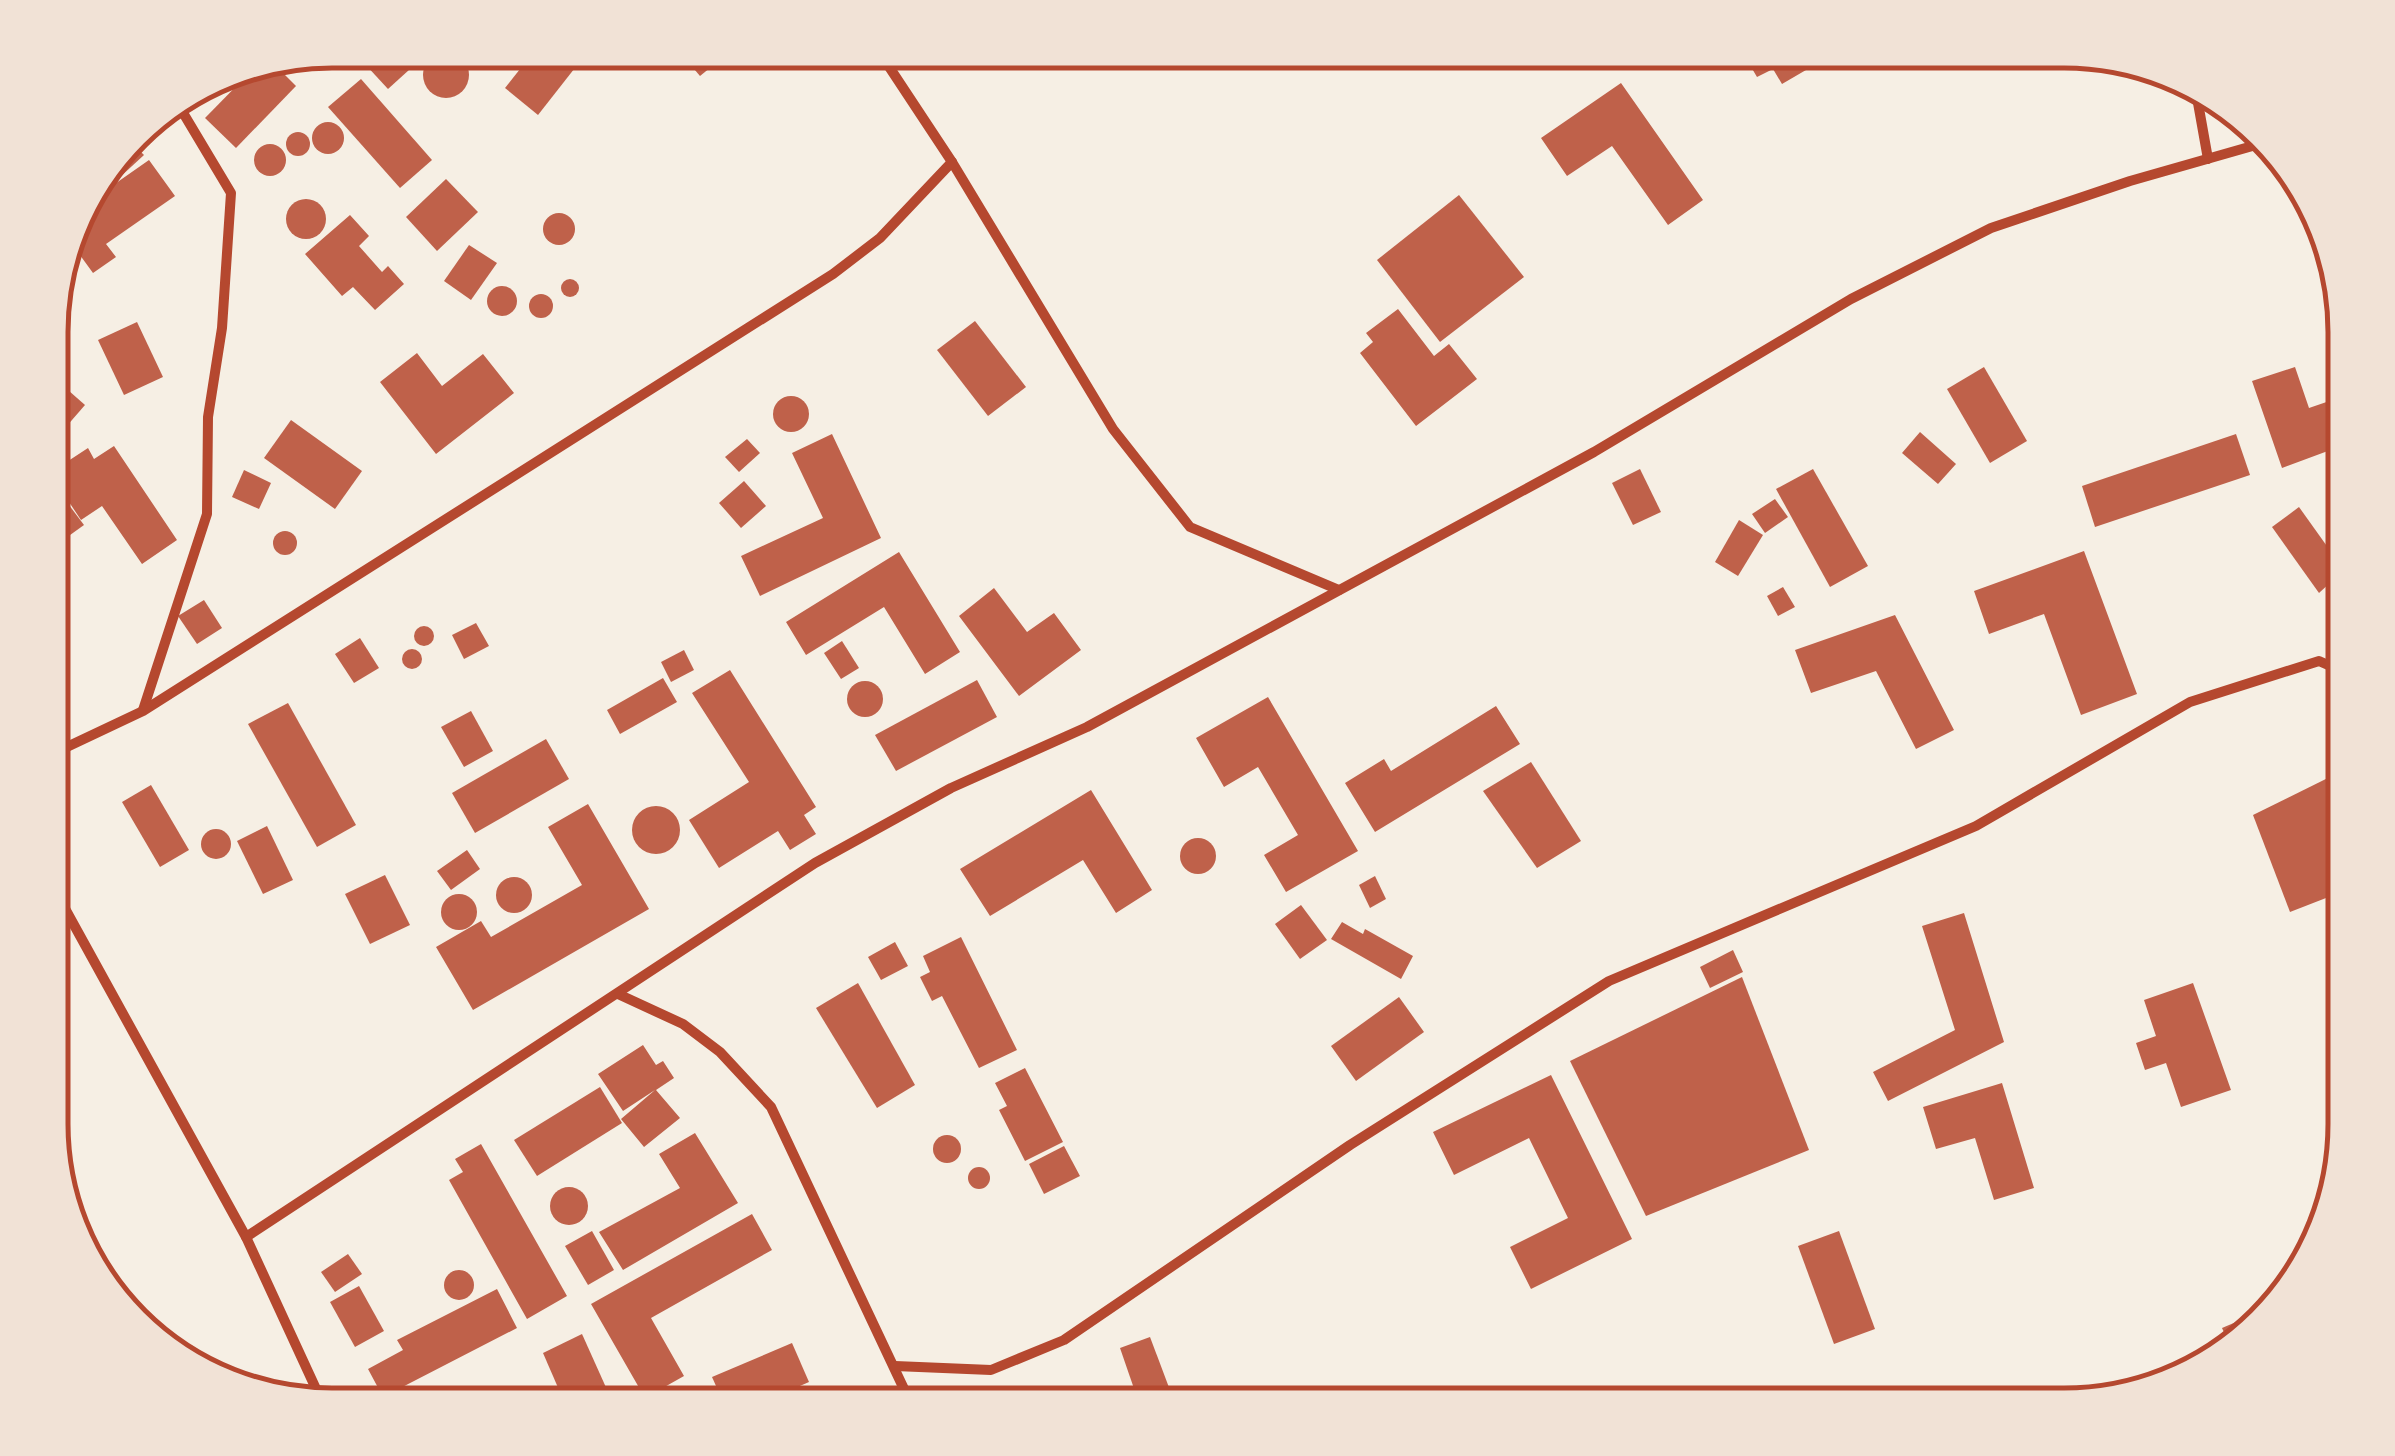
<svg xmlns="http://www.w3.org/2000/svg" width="2395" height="1456" viewBox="0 0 2395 1456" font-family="Roboto,sans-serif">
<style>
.building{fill:#bf614a}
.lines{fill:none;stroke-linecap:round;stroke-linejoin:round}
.minor{stroke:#b5482f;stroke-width:10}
.rim{fill:none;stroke:#b5482f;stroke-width:5}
</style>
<rect width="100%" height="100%" fill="#f6efe4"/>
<g class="building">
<polygon points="352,50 431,50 388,89"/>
<polygon points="535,50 589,50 538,115 505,88"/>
<polygon points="678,50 732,50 700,76"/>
<polygon points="1741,50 1821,50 1813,55 1818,63 1782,84 1773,69 1757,77"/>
<circle cx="446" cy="75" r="23"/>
<polygon points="272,62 296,86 236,148 205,118 257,65"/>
<polygon points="361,79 432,160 400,188 328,107"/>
<polygon points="1621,83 1703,200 1668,225 1612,146 1567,176 1541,138"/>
<circle cx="328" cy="138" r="16"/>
<circle cx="298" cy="144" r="12"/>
<polygon points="130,141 144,155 119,178 109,168"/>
<circle cx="270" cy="160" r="16"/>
<polygon points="149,160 175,196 106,244 116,257 93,273 69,240 79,209"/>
<polygon points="446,179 478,212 437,251 406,217"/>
<polygon points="1459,195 1524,277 1440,342 1377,260"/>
<circle cx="306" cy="219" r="20"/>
<circle cx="559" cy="229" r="16"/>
<polygon points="350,215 369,236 359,246 382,272 388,266 404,284 375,310 353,287 342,296 305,254"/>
<polygon points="469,245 497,263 471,300 444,281"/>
<circle cx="570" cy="288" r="9"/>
<circle cx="502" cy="301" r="15"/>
<circle cx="541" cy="306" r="12"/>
<polygon points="1398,309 1434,356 1449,344 1477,379 1416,426 1360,353 1373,342 1366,333"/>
<polygon points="975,321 1026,387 988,416 937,350"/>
<polygon points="137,322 163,377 124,395 98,340"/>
<polygon points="417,353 442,386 483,354 514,393 436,454 380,382"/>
<polygon points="1984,367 2027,441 1990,463 1947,389"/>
<polygon points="2295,367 2309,408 2344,396 2344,445 2282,468 2252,381"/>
<polygon points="52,376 85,405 52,443"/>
<circle cx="791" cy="414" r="18"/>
<polygon points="291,420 362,471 335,509 264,458"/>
<polygon points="1920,432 1956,464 1938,484 1902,453"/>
<polygon points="832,434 881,538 760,596 741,556 823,518 792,453"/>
<polygon points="2236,434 2250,475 2095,527 2082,486"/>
<polygon points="747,439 760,453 739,472 725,457"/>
<polygon points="114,446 177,540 142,564 102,506 81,520 61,490 70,484 59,467 88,448 94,459"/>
<polygon points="1640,469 1661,512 1633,525 1612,483"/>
<polygon points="1813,469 1868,566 1830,587 1776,489"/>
<polygon points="244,470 271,483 259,509 232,497"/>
<polygon points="744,481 766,506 741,528 719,503"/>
<polygon points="57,489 84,525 52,548 52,493"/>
<polygon points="1775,499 1788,517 1765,533 1752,514"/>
<polygon points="2299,507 2344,570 2319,593 2272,527"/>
<polygon points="1739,520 1763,535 1738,576 1715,562"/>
<circle cx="285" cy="543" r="12"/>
<polygon points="2084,551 2137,694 2081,715 2044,614 1989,634 1974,591"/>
<polygon points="899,552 960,652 925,674 884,607 806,655 786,622"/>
<polygon points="1783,587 1795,607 1778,616 1767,596"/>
<polygon points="994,588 1027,632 1054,613 1081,650 1019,696 959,616"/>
<polygon points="204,600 222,628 197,644 178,616"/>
<polygon points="1895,615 1954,730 1916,749 1876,671 1811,693 1795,650"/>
<polygon points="476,623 489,646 464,659 452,635"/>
<circle cx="424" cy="636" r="10"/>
<polygon points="360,638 379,668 354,683 335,654"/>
<polygon points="842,641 859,668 841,679 824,653"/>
<circle cx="412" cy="659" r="10"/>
<polygon points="684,650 694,670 671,682 661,662"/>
<polygon points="730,670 816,807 804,815 816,834 790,850 778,831 719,868 689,820 749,782 692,693"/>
<polygon points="663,678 677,702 620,734 607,710"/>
<polygon points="977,680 997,717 896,771 875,735"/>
<circle cx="865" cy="699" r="18"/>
<polygon points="1268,697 1358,851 1286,892 1264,855 1298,835 1258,767 1224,787 1196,738"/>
<polygon points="288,703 356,825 317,847 248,724"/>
<polygon points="1496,706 1520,744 1375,832 1345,783 1384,759 1391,771"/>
<polygon points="471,711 493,751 464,767 441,727"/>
<polygon points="546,739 569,779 475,833 452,793"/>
<polygon points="1531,762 1581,841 1537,868 1483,791"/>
<polygon points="2344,770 2344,891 2290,912 2253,815"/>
<polygon points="151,785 189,850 160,867 122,802"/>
<polygon points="1091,790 1152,890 1116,913 1083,860 990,916 960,869"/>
<polygon points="588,804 649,909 473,1010 436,947 481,921 491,937 582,885 548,827"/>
<circle cx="656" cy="830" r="24"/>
<polygon points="267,826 293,880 263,894 237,841"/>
<circle cx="216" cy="844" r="15"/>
<circle cx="1198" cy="856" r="18"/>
<polygon points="467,850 480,869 451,890 437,871"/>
<polygon points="385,875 410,925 370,944 345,894"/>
<polygon points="1375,876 1386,899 1370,908 1359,885"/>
<circle cx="514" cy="895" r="18"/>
<circle cx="459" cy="912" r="18"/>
<polygon points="1301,905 1327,940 1300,959 1275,924"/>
<polygon points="1964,913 2004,1042 1888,1101 1873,1072 1955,1030 1922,926"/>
<polygon points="1342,922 1363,934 1365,929 1413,956 1401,979 1331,939"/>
<polygon points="961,937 1017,1050 979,1068 942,996 932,1001 920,977 930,972 923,956"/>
<polygon points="895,942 908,966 881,980 868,957"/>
<polygon points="1733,950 1743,972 1710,988 1700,967"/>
<polygon points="1742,977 1809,1150 1646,1216 1570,1061"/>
<polygon points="858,983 915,1085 877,1108 816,1008"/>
<polygon points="2193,983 2231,1090 2181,1107 2166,1063 2145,1070 2136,1043 2156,1036 2144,1000"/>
<polygon points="1399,997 1424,1032 1356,1081 1331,1046"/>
<polygon points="643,1045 656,1065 663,1061 674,1078 656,1090 680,1118 644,1147 621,1119 655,1090 623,1111 598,1074"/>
<polygon points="1025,1068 1063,1142 1025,1161 999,1110 1007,1106 995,1083"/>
<polygon points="1551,1075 1632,1239 1531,1289 1510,1247 1568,1218 1529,1138 1454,1175 1433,1132"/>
<polygon points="2002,1083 2034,1188 1994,1200 1975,1138 1936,1149 1923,1107"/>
<polygon points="600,1087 622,1123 537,1176 514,1140"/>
<polygon points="695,1133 738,1203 623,1270 599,1232 680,1188 659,1154"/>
<circle cx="947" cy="1149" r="14"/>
<polygon points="481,1144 567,1296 527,1319 449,1180 463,1172 455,1159"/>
<polygon points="1064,1146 1080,1176 1044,1194 1029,1164"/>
<circle cx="979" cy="1178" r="11"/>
<circle cx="569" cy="1206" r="19"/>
<polygon points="752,1214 772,1250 651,1318 684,1376 645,1398 591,1304"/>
<polygon points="592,1231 614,1270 588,1285 565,1246"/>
<polygon points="1839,1231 1875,1329 1834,1344 1798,1246"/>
<polygon points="348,1254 362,1274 335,1292 321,1272"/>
<circle cx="459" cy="1285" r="15"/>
<polygon points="359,1286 384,1331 355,1347 330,1302"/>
<polygon points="497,1289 517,1328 383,1397 368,1369 403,1350 397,1340"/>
<polygon points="2262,1311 2229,1343 2222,1328"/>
<polygon points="582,1334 613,1403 606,1406 566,1406 543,1353"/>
<polygon points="1150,1337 1176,1406 1140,1406 1120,1348"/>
<polygon points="792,1343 809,1382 754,1406 725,1406 712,1377"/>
<polygon points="1399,1387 1405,1406 1343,1406 1343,1405"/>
<polygon points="699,1390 707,1406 675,1406 673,1401"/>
<polygon points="448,1391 456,1406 422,1406"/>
</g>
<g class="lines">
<g class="minor">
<polyline points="878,50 952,162 1113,429 1190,527 1339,590"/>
<polyline points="2195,86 2208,159"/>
<polyline points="143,710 207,514 208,417 222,328 231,193 176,101"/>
<polyline points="52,754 143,711 833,274 880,238 952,162"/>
<polyline points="52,885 246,1237 323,1404"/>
<polyline points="618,994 683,1024 720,1052 771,1107 912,1406"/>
<polyline points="246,1237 815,863 951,788 1087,727 1594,452 1851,299 1991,228 2130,181 2263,143"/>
<polyline points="895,1366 991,1370 1064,1340 1350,1145 1609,981 1976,826 2190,702 2319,661 2344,672"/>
</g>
</g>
<path d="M0 0H2395V1456H0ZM332 68H2064A264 264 0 0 1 2328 332V1124A264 264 0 0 1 2064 1388H332A264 264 0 0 1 68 1124V332A264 264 0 0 1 332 68Z" fill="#f1e2d6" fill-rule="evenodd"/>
<path class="rim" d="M332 68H2064A264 264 0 0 1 2328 332V1124A264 264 0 0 1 2064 1388H332A264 264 0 0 1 68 1124V332A264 264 0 0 1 332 68Z"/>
</svg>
